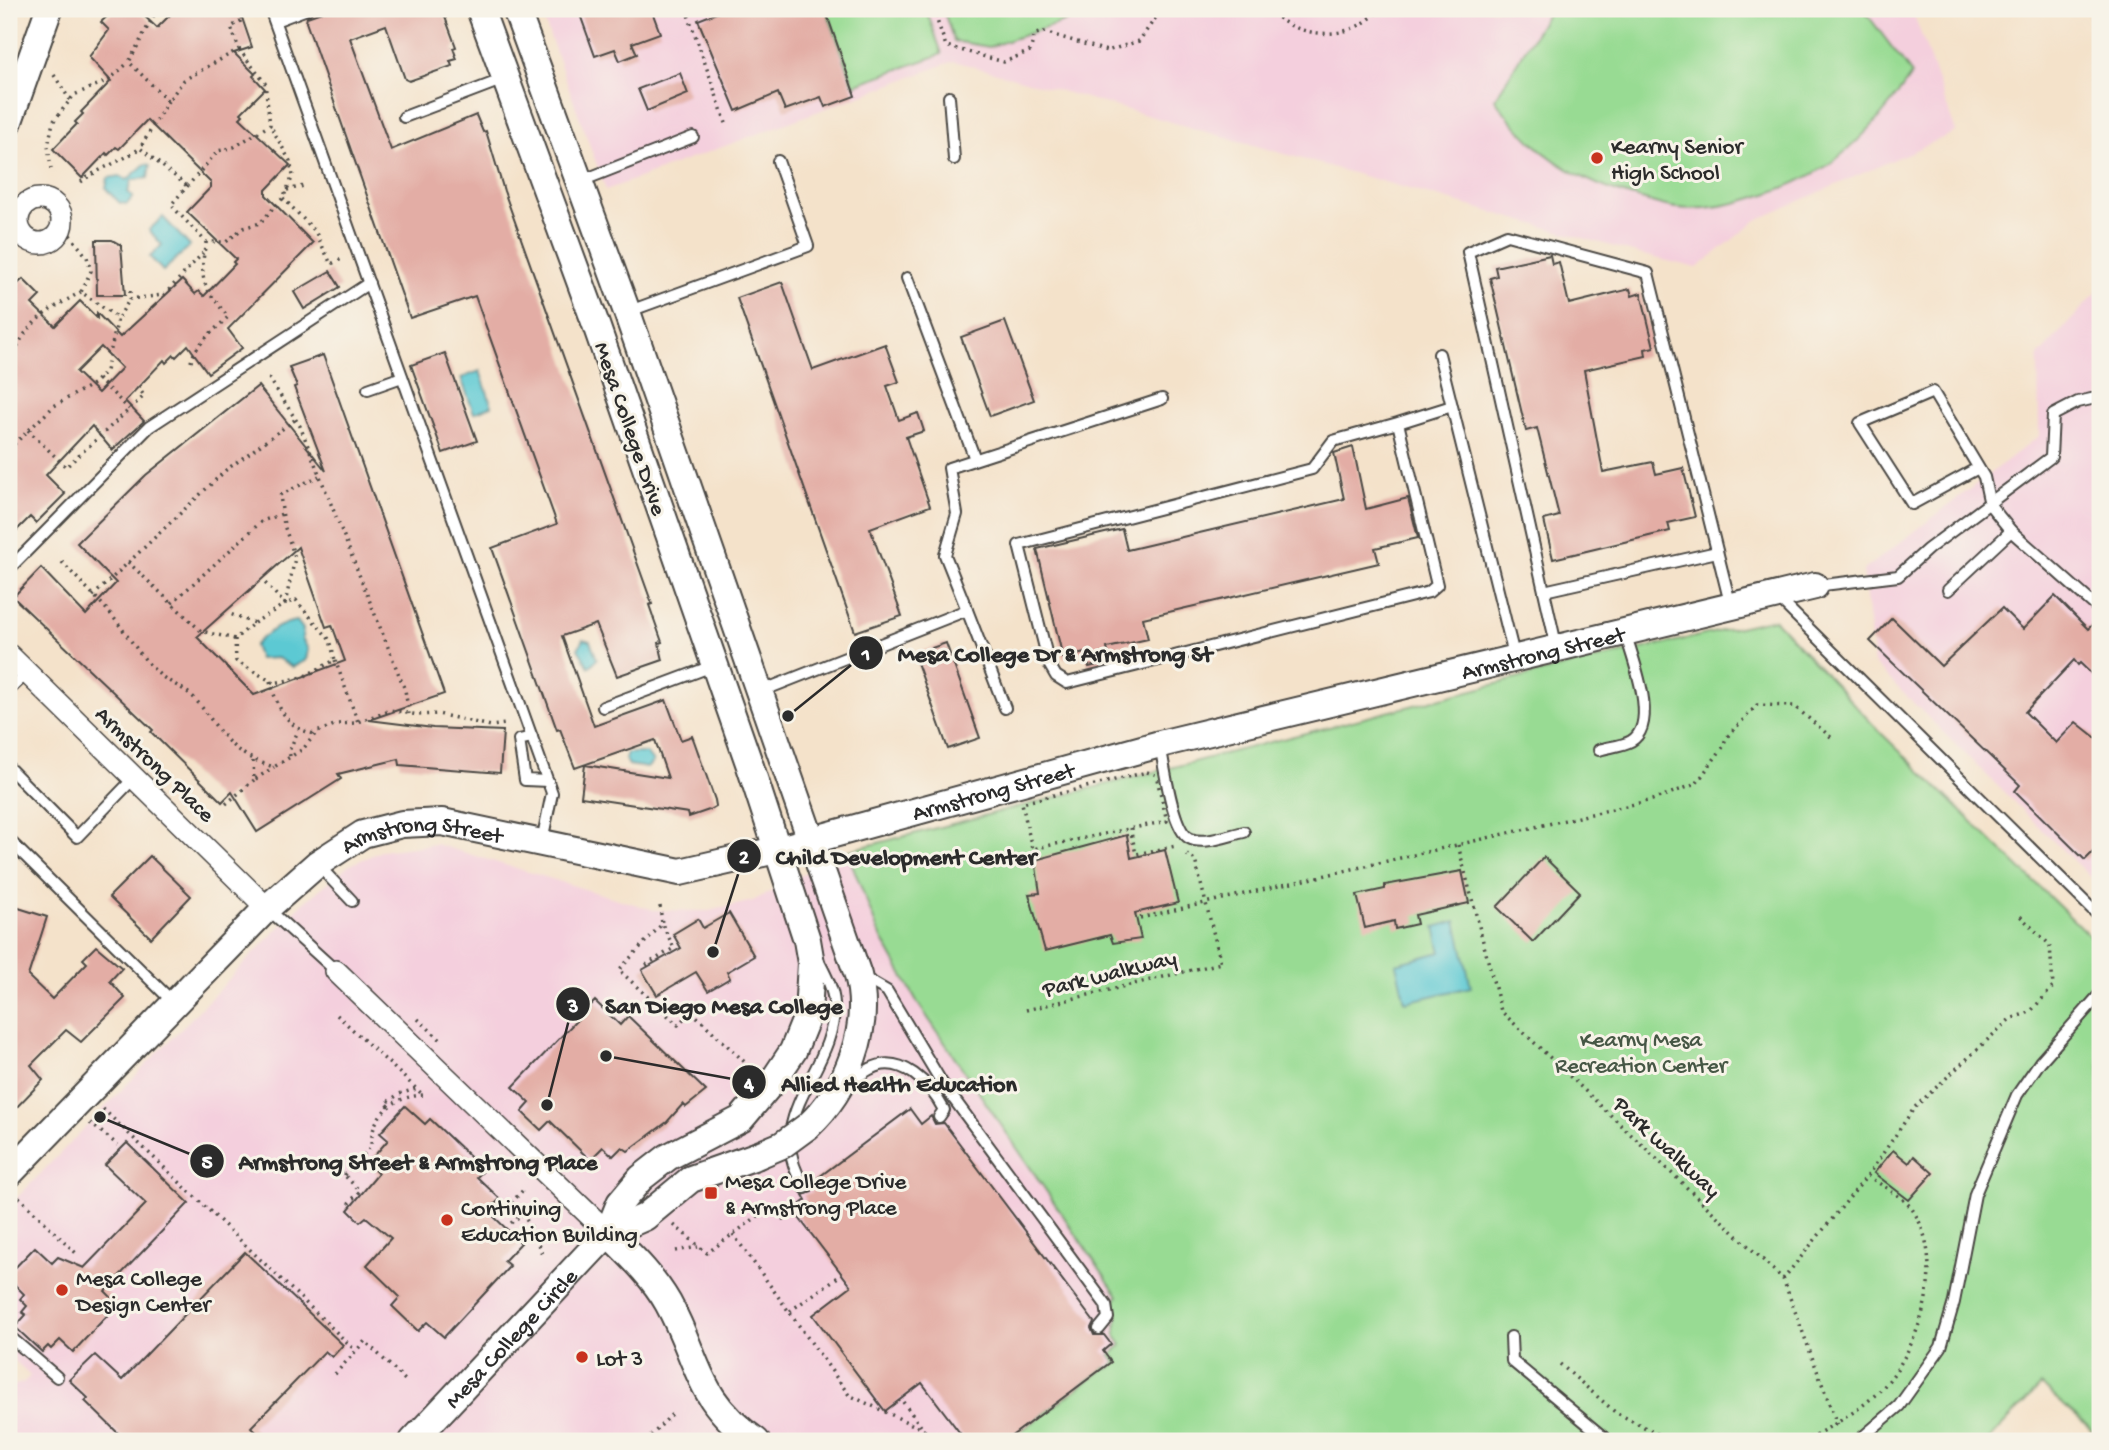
<svg xmlns="http://www.w3.org/2000/svg" width="2109" height="1450" viewBox="0 0 2109 1450" font-family="'Gochi Hand',sans-serif">
<style>
.built{fill:#f4cfdd}
.green{fill:#98db93;stroke:#62835f;stroke-width:2}
.water{fill:#5cc9d3;stroke:#447a7f;stroke-width:2}
.building{fill:#e3ada5;fill-rule:evenodd}
.lines{fill:none;stroke-linecap:round;stroke-linejoin:round}
.service-casing{stroke:#494643;stroke-width:14}
.minor-casing{stroke:#494643;stroke-width:24}
.tertiary-casing{stroke:#494643;stroke-width:30}
.path{stroke:#494643;stroke-width:3.5;stroke-dasharray:2 5;stroke-linecap:butt}
.service{stroke:#fff;stroke-width:10}
.minor{stroke:#fff;stroke-width:21}
.tertiary{stroke:#fff;stroke-width:26}
.tertiary-bridge-casing{stroke:#494643;stroke-width:30;stroke-linecap:butt}
.tertiary-bridge{stroke:#fff;stroke-width:26}
.poi-dot{fill:#c8321e;stroke:#f7f3e8;stroke-width:2.5}
.labels{text-anchor:middle;stroke-width:6;stroke-linejoin:round;paint-order:stroke}
.poi-label{font-size:23px;fill:#2b2b2b;stroke:#f7f3e8;text-anchor:start}
.street-label{font-size:23px;fill:#2b2b2b;stroke:#f7f3e8}
.park-label{font-size:23px;fill:#465745;stroke:#f7f3e8}
.leader{fill:none;stroke:#2b2b2b;stroke-width:2.5}
.callout-dot{fill:#2b2b2b;stroke:#f7f3e8;stroke-width:2.5}
.mark-label{font-size:21px;text-anchor:middle;font-weight:bold;fill:#fff}
.callout-label{font-size:24px;text-anchor:middle;font-weight:bold;fill:#2b2b2b;stroke:#f7f3e8;stroke-width:6;stroke-linejoin:round;paint-order:stroke}
</style>
<rect width="100%" height="100%" fill="#f7f3e8"/>
<filter id="ink" filterUnits="userSpaceOnUse"><feTurbulence type="fractalNoise" baseFrequency=".0143" numOctaves="2"/><feDisplacementMap in="SourceGraphic" scale="14" xChannelSelector="R" yChannelSelector="G"/><feConvolveMatrix kernelMatrix="1 2 1 2 8 2 1 2 1" color-interpolation-filters="sRGB"/></filter>
<filter id="wash" filterUnits="userSpaceOnUse"><feTurbulence type="fractalNoise" baseFrequency=".00686" numOctaves="4" result="noise"/><feDisplacementMap in="SourceGraphic" scale="28" xChannelSelector="R" yChannelSelector="G"/><feGaussianBlur stdDeviation="1.57" result="paint"/><feColorMatrix in="noise" values="0 0 0 0 0 0 0 0 0 0 0 0 0 0 0 0 0 1.4 0 .05"/><feComposite in="paint" operator="in"/></filter>
<g filter="url(#wash)">
<rect width="100%" height="100%" fill="#f4e2ca"/>
<g class="built">
<polygon points="540,9 1912,9 1956,132 1757,220 1697,268 1647,256 954,61 606,190"/>
<polygon points="2100,289 2100,887 1874,664 1863,571 2039,436 2038,356"/>
<polygon points="436,844 654,910 708,911 753,901 847,851 878,931 919,1005 1137,1324 1078,1441 9,1441 9,1387 24,1382 30,1376 9,1355 9,1206 302,904 348,866 381,851"/>
</g>
<g class="green">
<polygon points="826,9 926,9 942,54 854,85"/>
<polygon points="943,9 1102,9 989,47 954,41"/>
<path d="M1550 9H1863L1912 74C1888 110 1861 143 1825 167 1789 190 1720 213 1677 208 1665 207 1652 202 1641 199 1579 183 1531 152 1495 99Z"/>
<polygon points="1774,619 1881,733 2100,946 2100,1437 2041,1385 1988,1441 1008,1441 1106,1367 1108,1369 1116,1363 1110,1355 1122,1345 1115,1335 1118,1317 1112,1307 1118,1296 919,1005 878,931 847,851 1570,665"/>
</g>
<g class="water">
<polygon points="145,164 150,165 148,178 132,180 128,192 133,197 127,204 120,203 106,189 108,178 120,176 127,180"/>
<polygon points="163,217 190,246 163,271 150,257 162,245 149,230"/>
<polygon points="480,371 492,406 474,413 461,378"/>
<path d="M297 621 303 629 302 639 308 649 306 660 293 667 277 658 259 659 254 646C264 634 281 623 297 621Z"/>
<polygon points="583,639 590,641 597,659 589,667 578,649"/>
<polygon points="627,753 646,753 653,762 647,768 629,765 625,759"/>
<polygon points="1456,921 1471,987 1405,1002 1396,964 1441,952 1435,927"/>
</g>
<g id="blocks">
<g class="building">
<path d="M115 9H137L157 28 176 9H239L252 47 234 53 255 74 253 76 265 89 241 113 243 115 240 118 290 165 266 190V195L313 243 228 329 242 348 208 373 188 345 176 357 174 355 166 363 164 360 125 401 144 421 112 450 92 426 46 475 65 494 36 523 30 517 9 538V292L23 279 40 296 32 304 55 326 80 301 97 318V313L120 337 182 280 195 294 199 291 204 296 235 264 233 262 236 259 187 212 211 187V183L147 120 119 149 116 147 108 155 106 153 82 178 53 149 77 124 75 122 83 114 81 112 111 81 89 57 109 30 101 22ZM101 347 122 368 98 393 76 372Z"/>
<polygon points="330,9 442,9 456,47 453,48 457,59 450,61 452,66 409,81 405,79 386,25 350,38 391,150 476,115 483,132 486,131 504,191 652,604 649,605 662,642 659,643 663,660 617,676 596,624 562,636 594,726 666,700 681,740 692,736 694,741 715,800 716,806 709,810 689,817 688,813 581,797 585,765 668,778 655,740 575,768 560,729 557,730 492,548 557,524 475,296 410,318 306,22 307,17"/>
<polygon points="578,9 651,9 660,33 632,43 637,54 620,61 615,49 595,56"/>
<polygon points="726,9 825,9 855,96 825,107 821,97 785,110 778,93 736,111 698,20"/>
<polygon points="680,73 688,94 647,111 638,89"/>
<polygon points="96,240 112,240 121,245 125,295 97,295"/>
<polygon points="1550,255 1552,264 1559,262 1569,304 1630,289 1632,296 1641,293 1654,347 1645,349 1646,356 1584,370 1603,472 1653,462 1656,474 1683,468 1695,517 1668,523 1670,531 1553,559 1544,520 1559,516 1537,428 1526,431 1490,278 1497,276 1495,267"/>
<polygon points="330,271 340,287 304,309 294,292"/>
<polygon points="782,282 813,370 885,344 899,382 887,386 899,420 918,413 924,431 906,437 930,506 870,528 902,616 855,632 737,298"/>
<polygon points="1005,321 1034,400 990,416 961,337"/>
<polygon points="445,353 477,441 443,453 411,365"/>
<path d="M323 355 444 694 369 720 433 728 503 731 500 773 400 765 399 759 338 774 341 779 257 832 232 792 222 802 151 732 153 730 13 597 41 568 86 615 116 583 77 543 146 475 258 386 326 471 294 387 297 386 289 367ZM298 547 326 627 332 625 345 661 254 695 197 637Z"/>
<polygon points="1353,447 1366,509 1408,498 1418,538 1375,548 1379,563 1143,618 1148,639 1107,648 1110,662 1089,667 1085,653 1063,658 1037,549 1122,529 1127,550 1344,499 1334,453"/>
<polygon points="2055,596 2088,629 2092,625 2100,633 2100,682 2080,663 2078,665 2074,660 2025,712 2056,743 2076,722 2100,741 2100,845 2085,860 2015,791 2020,785 1870,641 1892,618 1941,666 2002,608 2023,629"/>
<polygon points="946,643 980,738 948,749 914,654"/>
<polygon points="1127,835 1131,858 1165,850 1178,903 1135,913 1141,939 1113,943 1110,935 1045,951 1029,894 1040,893 1035,860"/>
<polygon points="150,856 191,896 151,938 109,897"/>
<polygon points="1544,857 1580,892 1533,942 1497,907"/>
<polygon points="1462,871 1469,903 1415,915 1417,924 1395,929 1394,921 1365,928 1357,895 1385,889 1385,885"/>
<polygon points="9,905 47,917 28,976 52,999 87,963 83,959 96,946 122,968 110,981 125,998 81,1042 66,1030 31,1065 43,1080 9,1115"/>
<polygon points="729,913 754,956 727,972 730,978 708,991 696,972 657,995 642,970 681,948 673,934 698,919 703,928"/>
<polygon points="595,1001 620,1025 628,1016 706,1091 686,1107 683,1104 667,1122 628,1151 622,1147 613,1156 603,1147 590,1160 550,1121 541,1130 522,1112 530,1103 513,1087"/>
<polygon points="405,1106 425,1124 430,1119 484,1170 477,1177 500,1199 488,1211 521,1243 504,1261 510,1266 444,1337 427,1322 418,1331 392,1306 400,1297 367,1265 391,1238 366,1217 360,1222 348,1210 378,1174 368,1163 388,1140 380,1133"/>
<polygon points="910,1109 921,1124 931,1116 935,1124 944,1123 1094,1322 1091,1328 1094,1335 1104,1335 1111,1344 1103,1351 1111,1362 1005,1441 966,1441 922,1383 885,1411 813,1315 851,1286 793,1210 806,1200 803,1195 812,1192 811,1183"/>
<polygon points="127,1143 189,1203 105,1291 118,1304 73,1352 60,1340 51,1349 48,1346 42,1352 15,1327 26,1315 22,1312 27,1306 20,1299 24,1294 9,1279 9,1274 35,1247 52,1263 58,1257 84,1268 146,1204 105,1165"/>
<polygon points="1893,1150 1909,1163 1914,1156 1933,1173 1909,1200 1874,1173"/>
<polygon points="245,1252 343,1345 332,1357 325,1351 251,1427 265,1441 126,1441 85,1401 88,1398 69,1380 95,1355 122,1380"/>
</g>
</g>
</g>
<g filter="url(#ink)">
<use href="#blocks" fill-opacity="0" stroke="#494643" stroke-width="2"/>
<g class="lines">
<defs>
<g id="service">
<polyline points="270,9 552,793 542,841"/>
<polyline points="275,21 307,9"/>
<polyline points="949,97 954,159"/>
<polyline points="404,117 504,79"/>
<polyline points="581,181 693,137"/>
<polyline points="907,278 975,459"/>
<polyline points="627,312 808,246 778,161"/>
<polyline points="1439,354 1515,659"/>
<polyline points="368,389 402,377"/>
<polyline points="1398,423 1333,441 1312,469 1019,545 1049,664 1056,676 1067,683 1429,592 1437,585 1398,423 1452,406"/>
<polyline points="1978,468 1912,504 1860,423 1933,392 1984,477 1990,505 2011,531 2100,610"/>
<polyline points="9,569 149,427 369,283"/>
<polyline points="1815,586 1898,576 1928,549 2051,457 2053,415 2078,402 2100,397"/>
<polyline points="1948,590 2011,531"/>
<polyline points="1544,591 1717,552"/>
<polyline points="1778,598 2100,917"/>
<polyline points="967,610 945,555 957,514 949,468 1162,399"/>
<polyline points="1557,649 1468,252 1507,235 1648,273 1731,607"/>
<polyline points="9,690 27,673"/>
<polyline points="759,692 967,610 1005,708"/>
<polyline points="603,707 715,665"/>
<polyline points="532,737 519,740 525,780 548,781"/>
<path d="M1160 744C1164 764 1172 829 1189 838 1203 846 1229 835 1244 832"/>
<path d="M1599 750C1608 747 1622 746 1631 741 1660 724 1632 658 1625 632"/>
<polyline points="9,768 77,837 134,778"/>
<polyline points="9,840 175,1004"/>
<polyline points="317,864 352,901"/>
<polyline points="268,909 336,971"/>
<polyline points="861,976 887,991 942,1083 1106,1305 1108,1318 1099,1329"/>
<path d="M847 1085C854 1080 862 1073 870 1069 901 1052 931 1085 944 1110L939 1117"/>
<path d="M805 1188C758 1115 837 1072 834 1003 833 987 824 972 817 958"/>
<polyline points="9,1336 57,1377"/>
<polyline points="1511,1337 1512,1361 1608,1441"/>
<polyline points="1858,1441 1899,1406 1941,1347 1954,1302 1975,1194 2017,1095 2040,1062 2100,994"/>
</g>
<g id="minor">
<circle cx="40" cy="221" r="22"/>
<polyline points="9,655 267,908"/>
<polyline points="336,971 608,1233"/>
</g>
<g id="tertiary">
<path d="M516 9 627 312 858 975C872 1028 847 1090 808 1126"/>
<polyline points="9,121 49,9"/>
<path id="s1" d="M9 1174 267 908 317 864 363 834 402 824 442 822 680 872 776 850 1160 744 1815 586"/>
<path d="M608 1233C630 1255 652 1275 668 1303 700 1361 695 1399 756 1441"/>
<polyline points="608,1233 645,1217 691,1179 756,1156"/>
<path id="s2" d="M413 1441 608 1233 620 1203 641 1178 668 1157 741 1119 773 1081 793 1051 808 1014 811 963 807 940 749 763 595 322 480 9"/>
</g>
</defs>
<use href="#service" class="service-casing"/>
<use href="#minor" class="minor-casing"/>
<use href="#tertiary" class="tertiary-casing"/>
<g class="path">
<polyline points="157,9 129,62 168,101 184,80 239,49 231,27 244,19 240,9"/>
<polyline points="686,9 727,126"/>
<polyline points="933,9 946,46 1004,62 1030,51 1035,34 1044,32 1107,51 1139,41 1162,9"/>
<path d="M1267 9C1299 40 1350 43 1380 9"/>
<polyline points="239,49 265,83 270,125 234,147 218,151 171,205 206,242 226,242 243,228 260,223 283,198 293,176 290,161 270,125"/>
<polyline points="54,75 70,100"/>
<polyline points="168,101 140,148 187,186"/>
<polyline points="51,169 48,146 53,122 74,95 109,80 129,62"/>
<path d="M81 182C100 167 122 162 140 148"/>
<polyline points="287,190 304,186"/>
<polyline points="283,198 315,231 331,264 344,258"/>
<polyline points="70,235 87,257 91,271 81,292 118,318 130,299"/>
<polyline points="130,291 130,299 164,295 203,253"/>
<path d="M191 362C195 344 215 330 228 317 204 286 198 283 206 242"/>
<path d="M9 366C25 322 42 314 81 292"/>
<polyline points="269,378 300,426 405,690 409,714"/>
<polyline points="98,379 129,409"/>
<polyline points="28,430 66,467 144,396 136,383"/>
<polyline points="9,449 54,406 93,384 106,371 118,318"/>
<polyline points="9,523 11,525"/>
<path d="M62 562C80 582 101 601 117 622 131 640 143 660 160 675 171 684 187 689 196 700 224 734 227 753 274 767L303 749 317 732 337 724 355 723 390 710 418 715 438 714 491 726 506 724"/>
<polyline points="128,562 201,631 235,639 254,623 230,614"/>
<polyline points="93,596 226,470 296,419"/>
<polyline points="172,603 262,521 282,514"/>
<polyline points="285,604 295,558 284,525 280,495 319,476"/>
<polyline points="254,623 285,604 264,582"/>
<polyline points="235,639 236,661 274,683 303,677 335,660 330,640 300,605 296,600 285,604"/>
<polyline points="335,660 358,722"/>
<path d="M270 681C277 707 287 729 315 734"/>
<polyline points="290,756 289,751 298,731"/>
<polyline points="253,761 254,780 274,767"/>
<polygon points="1147,772 1156,775 1167,821 1032,849 1022,803"/>
<polyline points="226,804 254,780"/>
<polyline points="1130,828 1136,854 1176,846"/>
<polyline points="1458,845 1501,1011 1783,1279 1837,1424"/>
<polyline points="660,906 662,924 619,970 678,1025 691,1011 752,1069"/>
<polyline points="1140,918 1652,800 1696,784 1723,747 1726,738 1757,705 1794,706 1832,738"/>
<polyline points="646,965 674,948 662,924"/>
<polyline points="1026,1010 1221,963 1195,860 1187,855"/>
<polyline points="337,1015 422,1094"/>
<polyline points="418,1019 442,1041"/>
<polyline points="389,1106 386,1103 399,1094 416,1089"/>
<polyline points="103,1109 356,1351"/>
<polyline points="90,1123 118,1145"/>
<polyline points="331,1162 360,1191 347,1205"/>
<path d="M344 1175 371 1147C371 1115 392 1097 423 1095"/>
<polyline points="19,1197 78,1255"/>
<polyline points="502,1213 523,1190"/>
<polyline points="522,1214 530,1225 542,1254"/>
<polyline points="511,1223 536,1203"/>
<polyline points="674,1225 707,1253 772,1206 783,1219 791,1213"/>
<polyline points="733,1234 849,1395 924,1430"/>
<polyline points="676,1251 698,1247"/>
<polyline points="1783,1279 1868,1175 1915,1107 2010,1019 2030,1012 2053,987 2050,945 2018,914"/>
<polyline points="790,1311 838,1277"/>
<polyline points="1560,1364 1615,1412 1671,1441"/>
<polyline points="335,1374 365,1341 405,1380"/>
<polyline points="903,1402 932,1441"/>
<polyline points="646,1441 672,1414"/>
<path d="M1803 1441C1833 1426 1869 1406 1890 1379 1923 1336 1945 1262 1914 1212 1906 1198 1882 1186 1868 1176"/>
</g>
<use href="#service" class="service"/>
<use href="#minor" class="minor"/>
<use href="#tertiary" class="tertiary"/>
<defs>
<polyline id="tertiary-bridge" points="756,1156 782,1145 808,1126"/>
</defs>
<use href="#tertiary-bridge" class="tertiary-bridge-casing"/>
<use href="#tertiary-bridge" class="tertiary-bridge"/>
</g>
</g>
<g class="poi-dot">
<circle cx="1597" cy="158" r="7"/>
<rect x="704" y="1186" width="14" height="14" rx="3.5"/>
<circle cx="447" cy="1220" r="7"/>
<circle cx="62" cy="1290" r="7"/>
<circle cx="582" cy="1357" r="7"/>
</g>
<g class="labels">
<g class="poi-label">
<text x="1611" y="153">Kearny Senior<tspan x="1611" dy="26">High School</tspan></text>
<text x="725" y="1188">Mesa College Drive<tspan x="725" dy="26">&amp; Armstrong Place</tspan></text>
<text x="461" y="1215">Continuing<tspan x="461" dy="26">Education Building</tspan></text>
<text x="76" y="1285">Mesa College<tspan x="76" dy="26">Design Center</tspan></text>
<text x="596" y="1365">Lot 3</text>
</g>
<g class="street-label">
<text transform="translate(632 428) rotate(71)" y="8">Mesa College Drive</text>
<text dy="8" stroke="none"><textPath href="#s1" startOffset="1706">Armstrong Street</textPath></text>
<text transform="translate(156 763) rotate(44)" y="8">Armstrong Place</text>
<text dy="8" stroke="none"><textPath href="#s1" startOffset="1139">Armstrong Street</textPath></text>
<text dy="8" stroke="none"><textPath href="#s1" startOffset="551">Armstrong Street</textPath></text>
<text transform="translate(1109 972) rotate(-14)" y="8">Park walkway</text>
<text transform="translate(1668 1146) rotate(43)" y="8">Park walkway</text>
<text dy="8" stroke="none"><textPath href="#s2" startOffset="142">Mesa College Circle</textPath></text>
</g>
<g class="park-label">
<text x="1641" y="1046">Kearny Mesa<tspan x="1641" dy="26">Recreation Center</tspan></text>
</g>
</g>
<path class="leader" d="M788 716L866 653M713 952L744 856M547 1105L573 1004M606 1056L749 1082M100 1117L207 1161"/>
<g class="callout-dot">
<circle cx="788" cy="716" r="7"/>
<circle cx="713" cy="952" r="7"/>
<circle cx="547" cy="1105" r="7"/>
<circle cx="606" cy="1056" r="7"/>
<circle cx="100" cy="1117" r="7"/>
<circle cx="866" cy="653" r="18"/>
<circle cx="744" cy="856" r="18"/>
<circle cx="573" cy="1004" r="18"/>
<circle cx="749" cy="1082" r="18"/>
<circle cx="207" cy="1161" r="18"/>
</g>
<g class="mark-label">
<text x="866" y="660">1</text>
<text x="744" y="863">2</text>
<text x="573" y="1012">3</text>
<text x="749" y="1090">4</text>
<text x="207" y="1168">5</text>
</g>
<g class="callout-label">
<text x="1055" y="661">Mesa College Dr &amp; Armstrong St</text>
<text x="906" y="864">Child Development Center</text>
<text x="724" y="1013">San Diego Mesa College</text>
<text x="899" y="1091">Allied Health Education</text>
<text x="418" y="1169">Armstrong Street &amp; Armstrong Place</text>
</g>
<rect width="2109" height="1450" fill="none" stroke="#f7f3e8" stroke-width="35"/>
</svg>
